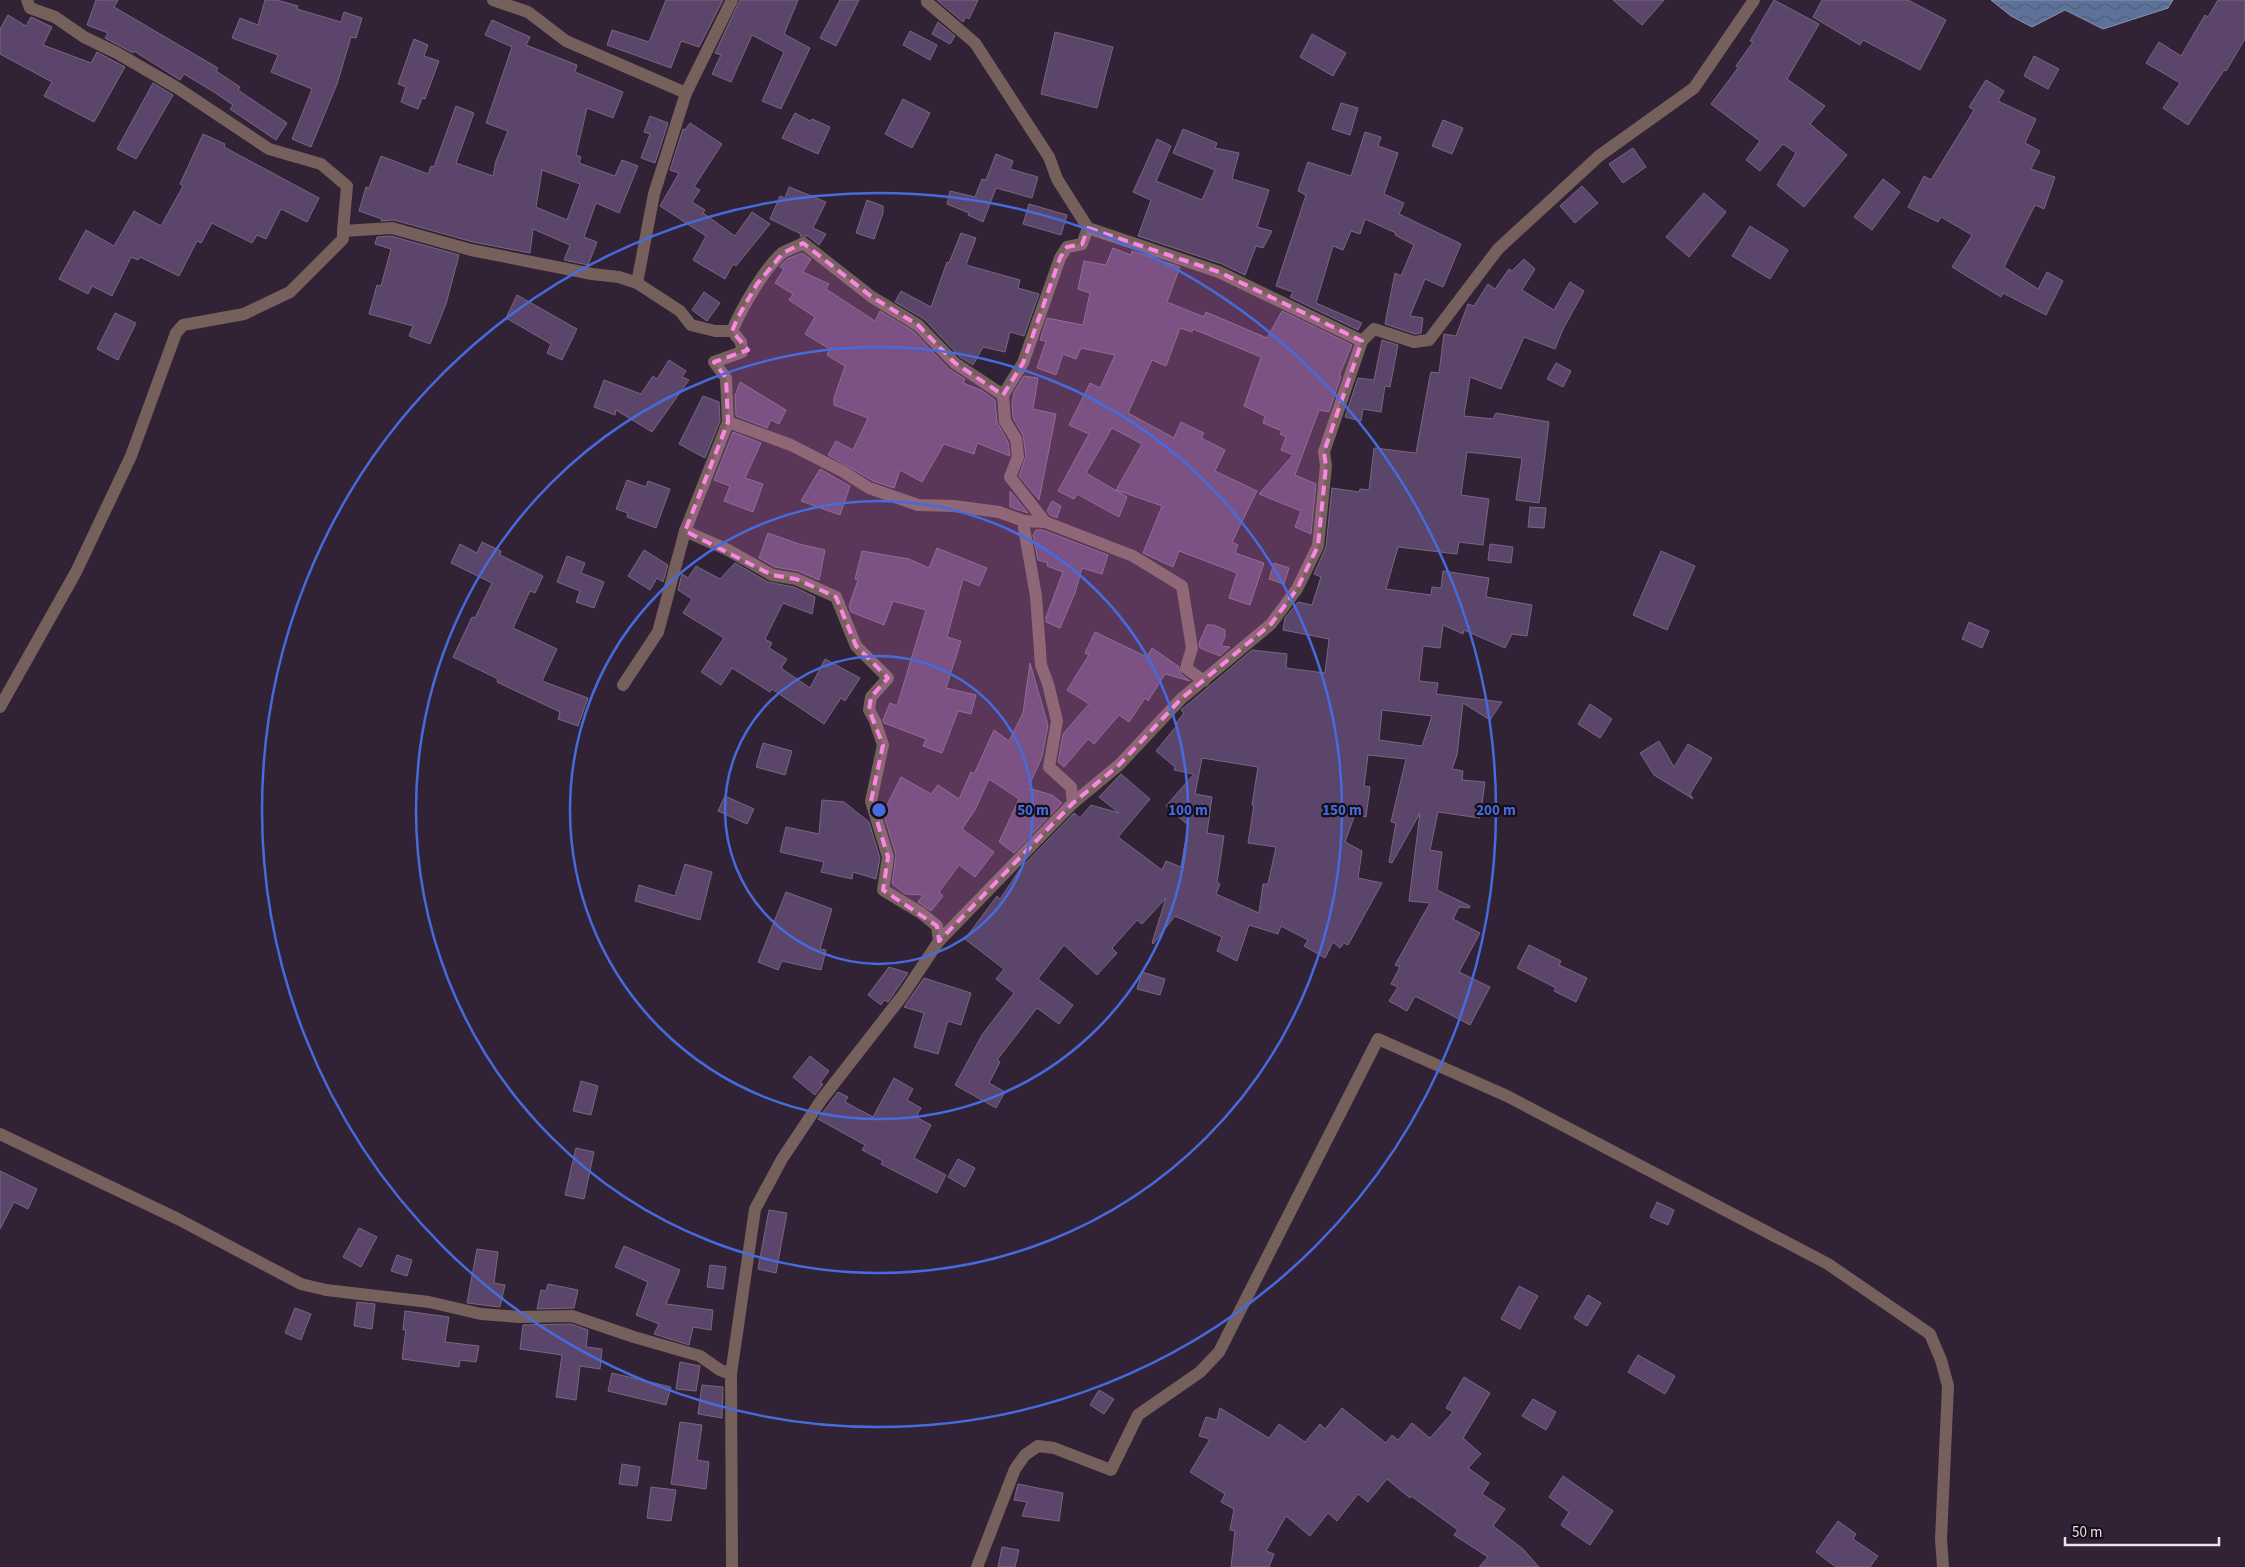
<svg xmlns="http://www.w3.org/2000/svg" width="2245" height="1567" viewBox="0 0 2245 1567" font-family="'Source Sans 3',sans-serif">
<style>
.water{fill:url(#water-waves);stroke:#8893b3}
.building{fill:#5c456b;stroke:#766881;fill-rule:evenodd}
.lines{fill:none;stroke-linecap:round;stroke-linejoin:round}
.street{stroke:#76605c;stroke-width:12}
.marked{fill:#fb87e5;fill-opacity:0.2;stroke:#fb87e5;stroke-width:4;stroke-dasharray:10 6;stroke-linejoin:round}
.ring{fill:none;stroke:#466bdc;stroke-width:2.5}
.centre{fill:#466bdc;stroke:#150e17;stroke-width:2.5}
.ring-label{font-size:15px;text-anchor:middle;font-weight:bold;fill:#466bdc;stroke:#150e17;stroke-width:4.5;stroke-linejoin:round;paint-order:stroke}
</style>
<defs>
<pattern id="water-waves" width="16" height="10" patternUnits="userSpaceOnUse" patternTransform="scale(1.25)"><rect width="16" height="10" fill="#5d729a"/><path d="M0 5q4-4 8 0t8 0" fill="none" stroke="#535d75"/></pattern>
</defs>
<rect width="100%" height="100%" fill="#322235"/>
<polygon class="water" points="1991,0 2173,0 2168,8 2103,29 2065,10 2032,27 2011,16"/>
<g class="building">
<polygon points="96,0 118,0 114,7 218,68 216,71 240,87 238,90 287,123 276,140 230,109 233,105 214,92 184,74 180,80 134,51 133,53 105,38 108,33 87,25"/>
<polygon points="265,0 277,0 298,6 297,9 341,22 344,12 362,18 356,38 351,37 337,84 311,147 292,139 312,89 271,72 278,55 232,38 240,18 258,25"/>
<polygon points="666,0 723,0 699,47 681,41 671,68 607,45 612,30 649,42"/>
<polygon points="740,0 798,0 784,34 810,48 781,109 762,101 784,52 752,35 731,82 712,74 721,55 715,53"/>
<polygon points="840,0 859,0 836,46 820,38"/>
<polygon points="937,0 978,0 969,19 966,17 963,22"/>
<polygon points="1613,0 1664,0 1642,25"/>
<polygon points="1774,0 1819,24 1787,79 1825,106 1810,124 1847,155 1804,207 1777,185 1796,153 1783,144 1760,171 1746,160 1760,141 1711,104 1738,68 1736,66 1753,42 1750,41"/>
<polygon points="1822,0 1908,0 1946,20 1920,70 1863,40 1860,45 1813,17"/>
<polygon points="2218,0 2245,0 2245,39 2226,71 2224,70 2188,125 2163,108 2180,83 2146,63 2159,42 2181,56 2205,15 2208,17"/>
<polygon points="8,15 26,26 31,17 52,27 43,45 91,63 97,52 125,67 94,122 44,96 52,82 0,54 0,29"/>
<path d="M492 20 530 37 526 45 577 65 575 72 623 92 613 118 587 108 576 155 581 157 579 163 615 176 622 160 638 166 619 213 596 203 584 237 597 242 588 265 564 260 570 245 533 229 530 253 473 242 394 220 381 221 382 219 359 211 366 187 369 188 381 156 428 174 431 166 434 167 456 106 474 113 456 163 493 176 496 161 508 131 486 123 512 47 485 35ZM542 170 580 184 567 220 536 207Z"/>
<polygon points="938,22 955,36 950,44 932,34"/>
<polygon points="910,31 937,45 930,60 903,45"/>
<polygon points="1055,32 1113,47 1097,108 1041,94"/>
<polygon points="1312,34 1346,53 1333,76 1300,57"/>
<polygon points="414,39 428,45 424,56 439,61 425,99 422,98 418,109 401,102 406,87 398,84"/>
<polygon points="2034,56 2059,69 2048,89 2024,76"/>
<polygon points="1986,80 2004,91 1998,101 2036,119 2025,143 2040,151 2031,169 2055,177 2044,209 2035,205 2004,267 2038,289 2047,272 2063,281 2046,315 2003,293 2001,297 1952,267 1972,235 1941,217 1938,222 1908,207 1924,176 1931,180 1974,110 1969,107"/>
<polygon points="153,83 173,95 136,159 117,149"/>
<polygon points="903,99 930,113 912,148 885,134"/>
<polygon points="1341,103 1358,108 1350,135 1332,129"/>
<polygon points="795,113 810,121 812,119 830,127 818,154 782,138"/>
<polygon points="650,116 668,123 655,163 641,158 650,134 644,132"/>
<polygon points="1443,120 1463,128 1452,154 1432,146"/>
<polygon points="690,123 722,144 694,187 700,190 692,202 705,210 703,213 735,236 752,212 770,224 736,266 733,264 725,279 693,260 706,236 660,206 679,173 670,170 683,129 685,130"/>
<polygon points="1183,129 1217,143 1215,148 1239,153 1232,179 1269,190 1257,227 1272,231 1263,248 1256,246 1245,275 1222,264 1138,236 1151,200 1133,192 1157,139 1171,146 1156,181 1202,200 1215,170 1173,153"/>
<polygon points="1365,132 1381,137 1378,146 1398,153 1384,194 1404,203 1399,214 1461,244 1443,287 1425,279 1410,316 1423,318 1421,333 1415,334 1385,324 1395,273 1401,276 1414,245 1395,235 1396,233 1365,219 1360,234 1351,231 1343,250 1333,246 1316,303 1362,323 1358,330 1290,297 1293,292 1276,286 1306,195 1298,191 1308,162 1351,176"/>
<polygon points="203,134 225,144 224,147 319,198 307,222 281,209 266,239 257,235 252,243 212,223 201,243 197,241 179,276 140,257 138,260 131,257 112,296 92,286 88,294 59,279 86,230 114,246 134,211 161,226 183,186 180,184"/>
<polygon points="1633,148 1646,167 1623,183 1609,164"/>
<polygon points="996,154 1013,161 1010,169 1038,177 1032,198 996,188 983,222 968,215 969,213 947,204 950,191 975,197 982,179 986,180"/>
<polygon points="1883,179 1900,192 1872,230 1854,217"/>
<polygon points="1582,186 1598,203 1575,223 1560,206"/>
<polygon points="789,187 826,202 813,228 826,234 819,245 808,236 800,236 801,234 770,219 780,196 785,198"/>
<polygon points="1704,193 1726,212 1689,257 1666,237"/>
<polygon points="867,200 883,206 883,213 874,239 856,233"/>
<polygon points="1029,204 1067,215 1061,235 1023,224"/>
<polygon points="1750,226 1788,250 1770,279 1732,256"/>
<polygon points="961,233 976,238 966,265 1020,280 1018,288 1039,294 1024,336 1010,332 1005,352 983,347 973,365 960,357 924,319 895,302 901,291 931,307 947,262 949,263"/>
<polygon points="391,236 459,255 446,304 430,344 409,336 413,326 369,314 377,285 381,286 391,249 375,244 377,237"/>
<polygon points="1113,248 1131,255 1132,251 1180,267 1167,302 1204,317 1206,312 1267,338 1282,311 1352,345 1339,376 1341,376 1329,412 1319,410 1295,475 1316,484 1311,534 1295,527 1301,511 1259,494 1293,455 1281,450 1286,437 1280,434 1282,431 1263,423 1265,416 1244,406 1261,357 1193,329 1192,332 1180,328 1166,366 1152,360 1128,413 1174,438 1181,422 1204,433 1201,438 1225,450 1215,471 1257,491 1232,542 1238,545 1235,553 1264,563 1250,605 1229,598 1237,573 1179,551 1173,567 1143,553 1162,506 1116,490 1142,444 1112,428 1086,473 1127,497 1119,517 1077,494 1074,499 1058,491 1089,434 1069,425 1090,383 1100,388 1115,355 1081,348 1076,359 1063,354 1056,375 1037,368 1046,341 1040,340 1047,318 1083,325 1090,293 1078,289 1084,261 1106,265"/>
<polygon points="802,253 811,259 803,272 829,284 826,289 875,321 880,311 913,331 949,369 965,379 963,383 981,390 995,400 997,422 1008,442 1010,456 977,443 974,454 944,444 922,482 900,470 894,488 873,481 828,455 836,441 853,450 868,418 834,405 834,398 845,366 827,355 830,349 805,334 815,317 789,300 793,294 775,283 784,269 780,267 781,265 787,259"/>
<path d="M1524 259 1535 269 1522 290 1554 310 1570 282 1584 291 1563 329 1555 349 1524 337 1501 389 1470 377 1464 416 1493 419 1496 413 1549 422 1539 503 1516 500 1522 458 1467 452 1461 495 1489 499 1483 545 1459 542 1457 554 1398 547 1386 589 1431 595 1432 587 1441 588 1443 571 1489 578 1486 597 1532 605 1527 636 1512 634 1505 648 1464 630 1463 634 1443 625 1440 648 1423 646 1419 681 1438 683 1436 694 1502 702 1490 720 1463 703 1457 755 1452 769 1463 771 1462 780 1485 782 1480 818 1438 812 1430 850 1442 852 1437 890 1470 906 1469 908 1459 907 1453 919 1480 933 1459 972 1490 987 1470 1025 1415 996 1407 1011 1389 1001 1398 987 1391 984 1400 967 1395 965 1430 903 1409 901 1420 813 1392 863 1389 862 1396 823 1391 822 1406 759 1368 755 1364 786 1370 787 1366 817 1355 814 1345 842 1362 851 1358 878 1382 883 1348 945 1344 943 1340 948 1333 942 1325 958 1304 946 1308 940 1281 926 1278 934 1249 925 1237 961 1217 951 1222 937 1175 916 1153 944 1152 943 1166 898 1142 924 1137 920 1112 948 1117 953 1097 975 1064 945 1038 979 1073 1005 1059 1024 1037 1008 997 1060 1000 1062 989 1083 1005 1092 996 1108 955 1085 982 1035 1014 993 996 979 1004 969 965 939 997 896 1000 899 1020 869 1074 813 1080 818 1091 805 1119 813 1099 797 1121 774 1150 799 1118 837 1162 870 1166 861 1181 867 1188 825 1166 806 1194 774 1174 770 1175 767 1156 751 1178 724 1176 723 1184 713 1181 710 1187 705 1252 650 1287 654 1286 668 1325 673 1329 639 1283 630 1285 618 1298 602 1312 605 1321 577 1314 574 1326 547 1332 488 1359 492 1360 489 1369 490 1374 448 1416 453 1429 381 1431 372 1439 373 1444 334 1456 336 1468 304 1474 306 1488 284 1495 289 1509 269 1512 271ZM1382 710 1432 716 1422 746 1379 740ZM1202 758 1258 767 1252 805H1254L1248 843 1276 847 1268 884H1263L1259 913 1216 894 1220 884 1217 882 1224 836 1207 833 1212 797 1195 794Z"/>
<polygon points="704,292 720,303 707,321 692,310"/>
<polygon points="517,295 577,329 562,360 547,353 551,344 506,318"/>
<polygon points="115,313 136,323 118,360 97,349"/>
<polygon points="1382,340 1398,345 1390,387 1385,386 1381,412 1363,409 1361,421 1345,417 1358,378 1374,380"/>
<polygon points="669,360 686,371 682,377 689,380 652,432 616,410 615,415 594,407 604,380 641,394 653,376 657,379"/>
<polygon points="1556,363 1571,371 1563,387 1547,379"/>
<polygon points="1024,376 1038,378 1033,409 1056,414 1039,500 1019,476 1026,456 1023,435 1013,418 1012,403 1014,392"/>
<polygon points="740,382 786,410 779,424 771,420 767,428 736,416 735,396"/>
<polygon points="703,396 719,402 720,421 705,458 679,444"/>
<polygon points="733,432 761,443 745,478 763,484 753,512 724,501 730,486 714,480"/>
<polygon points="820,469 850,486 840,515 801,501"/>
<polygon points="627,480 646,487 648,481 670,489 656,528 627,517 628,513 616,509"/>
<polygon points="1010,491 1028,513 1010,507"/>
<polygon points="1052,501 1061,506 1057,518 1050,515 1047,511"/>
<polygon points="1530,507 1546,508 1544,528 1528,527"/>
<polygon points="1036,530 1043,530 1108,555 1102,574 1082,568 1075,593 1060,628 1046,622 1046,617 1063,572 1047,566 1048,563 1038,560 1033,535"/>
<polygon points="768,533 799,544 825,550 819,580 798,571 775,567 759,558"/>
<polygon points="482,542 501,551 500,555 543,576 535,593 530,591 513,628 557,649 542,681 588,698 578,726 558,719 560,712 497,682 498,679 453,657 472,617 475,618 492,583 451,563 460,544 477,553"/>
<polygon points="1490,544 1513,547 1511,563 1488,560"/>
<polygon points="937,548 987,568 979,586 963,579 947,637 961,641 946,688 976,695 971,714 958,711 942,753 923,746 926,739 884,723 883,720 890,703 897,706 926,610 893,601 884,625 851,612 849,606 858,580 855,579 862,551 909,559 929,568"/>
<polygon points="644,550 668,565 663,582 657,578 650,590 628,576"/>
<polygon points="1661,551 1695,566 1667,630 1633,615"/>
<polygon points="567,556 585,563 581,573 604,582 594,608 576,602 580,591 557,582"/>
<polygon points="735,563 768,582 794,587 815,597 812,614 783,603 765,639 772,643 769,648 787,659 781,668 810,688 825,659 860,678 845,701 841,698 824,724 772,689 770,692 732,668 721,685 701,672 724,638 683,613 692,599 678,590 682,574 688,578 696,566 720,579"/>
<polygon points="1274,563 1289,568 1284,584 1269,579"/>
<polygon points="1969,622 1989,631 1982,648 1962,639"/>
<polygon points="1207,625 1214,625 1225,630 1225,637 1221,646 1230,647 1220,656 1200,648 1199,643"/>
<polygon points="1095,632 1147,657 1152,648 1178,666 1181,674 1190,681 1165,674 1148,701 1145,698 1129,722 1119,715 1094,744 1088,739 1064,767 1058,762 1063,734 1089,704 1067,690 1089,655 1085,653"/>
<polygon points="1030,663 1048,725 1042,757 1028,788 1052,795 1062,803 1014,853 999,842 1019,799 989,779 975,810 962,829 994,852 975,877 959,865 939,892 943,896 931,911 918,902 923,895 905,894 892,884 896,855 882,809 887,805 901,777 931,794 938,785 959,799 971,772 974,774 994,730 1009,741 1023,713"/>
<polygon points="1590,704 1612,719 1600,738 1578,724"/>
<polygon points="1659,741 1674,767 1688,744 1712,758 1690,794 1693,799 1654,775 1640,753"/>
<polygon points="763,743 792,751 785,775 756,767"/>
<polygon points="725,796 754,809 747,824 718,811"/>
<polygon points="822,800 844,802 869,822 880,858 876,879 853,872 852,879 821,872 824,862 780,852 786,827 819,834"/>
<polygon points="685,864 712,872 700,920 635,901 639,885 675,896"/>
<polygon points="786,892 832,909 820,949 826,950 821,970 782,961 778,970 758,962"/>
<polygon points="1529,945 1561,961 1559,965 1587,978 1576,1002 1554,991 1556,988 1517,968"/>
<polygon points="889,967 908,973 888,1002 884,1000 881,1005 868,995"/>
<polygon points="1142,972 1165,979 1160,995 1137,989"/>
<polygon points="924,978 971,993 961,1025 948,1021 938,1054 914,1047 924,1013 904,1007"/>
<polygon points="810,1056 829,1071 820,1083 823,1084 815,1095 793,1077"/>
<polygon points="894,1078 913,1089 907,1100 921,1108 916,1117 931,1125 914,1158 946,1175 937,1193 881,1164 883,1161 862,1150 865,1145 818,1119 838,1092 848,1097 845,1102 873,1117"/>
<polygon points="581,1081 598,1086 591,1115 573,1111"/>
<polygon points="576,1148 594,1152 584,1199 565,1195"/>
<polygon points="958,1159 975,1168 965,1187 948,1177"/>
<polygon points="0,1171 37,1189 28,1209 14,1202 0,1229"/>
<polygon points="1657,1202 1674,1210 1668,1225 1650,1217"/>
<polygon points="769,1210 787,1213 776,1273 758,1269"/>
<polygon points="359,1228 377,1237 361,1267 343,1257"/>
<polygon points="624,1246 680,1270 666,1304 713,1310 711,1330 693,1327 689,1345 654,1334 659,1324 636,1315 648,1282 615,1267"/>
<polygon points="477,1249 498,1252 494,1283 505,1285 500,1307 467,1303"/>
<polygon points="397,1255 412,1260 407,1276 391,1271"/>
<polygon points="710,1265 726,1267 723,1289 707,1287"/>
<polygon points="548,1284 578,1290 574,1308 537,1309 541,1290 546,1291"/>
<polygon points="1519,1286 1538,1296 1520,1329 1501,1319"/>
<polygon points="1588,1295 1601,1303 1587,1326 1574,1318"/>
<polygon points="357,1302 375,1304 372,1329 354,1326"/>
<polygon points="295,1308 311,1314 301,1340 285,1333"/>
<polygon points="405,1311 449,1317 445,1342 479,1346 476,1362 460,1360 459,1367 402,1359 406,1330 403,1330"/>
<polygon points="571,1324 588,1330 586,1347 602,1349 600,1369 580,1366 576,1400 556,1397 562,1355 520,1349 523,1325"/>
<polygon points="1638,1355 1675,1376 1665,1394 1628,1372"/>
<polygon points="680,1362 700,1366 696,1391 676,1389"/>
<polygon points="612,1373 671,1387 666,1405 608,1391"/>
<polygon points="1464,1377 1490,1393 1463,1438 1481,1454 1468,1468 1489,1483 1482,1494 1505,1509 1493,1526 1523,1549 1539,1567 1479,1567 1488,1557 1454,1535 1458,1530 1411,1496 1410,1498 1387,1479 1368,1502 1358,1494 1337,1521 1328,1513 1310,1536 1286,1516 1266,1551 1274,1554 1269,1567 1231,1567 1235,1531 1230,1530 1234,1509 1221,1502 1225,1494 1190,1472 1210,1439 1199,1436 1206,1417 1217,1420 1220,1408 1269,1438 1279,1424 1305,1442 1320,1424 1325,1429 1342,1408 1386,1443 1392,1435 1398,1440 1412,1423 1430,1438 1453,1412 1446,1408"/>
<polygon points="702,1385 723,1387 722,1418 698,1414"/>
<polygon points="1099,1390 1114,1399 1104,1414 1090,1405"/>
<polygon points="1533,1399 1556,1412 1546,1430 1522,1416"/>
<polygon points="680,1422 702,1425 697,1460 709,1462 706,1489 671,1484"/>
<polygon points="622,1464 640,1467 637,1486 619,1484"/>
<polygon points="1563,1476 1613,1511 1590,1545 1561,1525 1569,1512 1549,1497"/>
<polygon points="1018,1484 1063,1493 1059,1521 1022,1516 1027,1502 1014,1500"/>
<polygon points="651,1487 676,1490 671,1521 647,1518"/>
<polygon points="1838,1521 1856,1534 1853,1539 1878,1556 1870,1567 1836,1567 1816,1552"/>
<polygon points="1002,1547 1019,1550 1015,1567 998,1567"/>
</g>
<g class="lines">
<g class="street">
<polyline points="27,0 30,8 55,17 84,37 117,53 179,89 269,149 321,164 347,186 343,231 392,228 471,250 592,274 619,277 637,283 680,311 691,325 715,331 732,331"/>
<polyline points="493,0 528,12 566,41 686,93"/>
<polyline points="637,283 654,194 686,93 732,0"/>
<polyline points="1362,341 1374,329 1414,342 1429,340 1498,249 1599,156 1694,88 1754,0"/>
<polyline points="728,422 791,445 842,471 869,488 918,505 954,506 999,512 1024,521"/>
<polyline points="1045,522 1133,556 1182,586 1192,648 1186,668 1204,681"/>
<polyline points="685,531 728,550 772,575 796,579 836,597 856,646 888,678 871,697 869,710 875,721 883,745 871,801 888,857 883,890 921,913 937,926 939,941"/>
<path d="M623 685 658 632 685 531 728 422 726 378 714 362 742 352 741 342 732 331C741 309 764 269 782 253 788 249 797 247 803 243L872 297 918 325 955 363 1003 395"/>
<polyline points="0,707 76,572 131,456 176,333 183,325 244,314 290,292 343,239 343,231"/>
<polyline points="1073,803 1071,787 1049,767 1057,721 1048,684 1041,665 1036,596 1024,528 1024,521 1045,522 1010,477 1018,457 1016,439 1005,421 1003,395 1023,363 1060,258 1067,247 1082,244 1088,228"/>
<polyline points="0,1134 178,1219 301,1284 326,1290 429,1302 481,1314 519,1317 572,1316 634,1337 700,1356 720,1370 731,1374"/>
<polyline points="732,1567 731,1374 755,1209 782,1159 822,1099 903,995 939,941 1073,803 1119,765 1181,699 1271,624 1297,589 1318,546 1326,466 1324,452 1362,341 1219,272 1088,228 1057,179 1049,157 975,43 927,2 927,0"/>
<polyline points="977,1567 1015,1469 1025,1455 1038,1446 1054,1448 1111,1470 1138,1415 1200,1372 1219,1352 1378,1039 1507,1096 1828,1264 1930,1334 1941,1360 1948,1386 1941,1539 1943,1567"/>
</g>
</g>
<path class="marked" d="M1088 228 1219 272 1362 341 1324 452 1326 466 1318 546 1297 589 1271 624 1181 699 1119 765 1073 803 939 941 937 926 883 890 888 857 871 801 883 745 869 710 871 697 888 678 856 646 836 597 796 579 772 575 685 531 728 422 726 378 714 362 748 350 732 331 738 317 757 284 783 253 803 243 872 297 918 325 955 363 1003 395 1023 363 1060 258 1067 247 1082 244Z"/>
<g class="ring">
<circle cx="879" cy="810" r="154"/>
<circle cx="879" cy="810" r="309"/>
<circle cx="879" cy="810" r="463"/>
<circle cx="879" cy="810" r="617"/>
</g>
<circle cx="879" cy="810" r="8" class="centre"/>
<g class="ring-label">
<text x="1033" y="815">50 m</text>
<text x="1188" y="815">100 m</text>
<text x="1342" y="815">150 m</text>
<text x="1496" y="815">200 m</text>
</g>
<path d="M2065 1537v8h154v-8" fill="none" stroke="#ece1ee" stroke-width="2.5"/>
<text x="2072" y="1537" font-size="15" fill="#ece1ee" stroke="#150e17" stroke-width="4" paint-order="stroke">50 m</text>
</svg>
